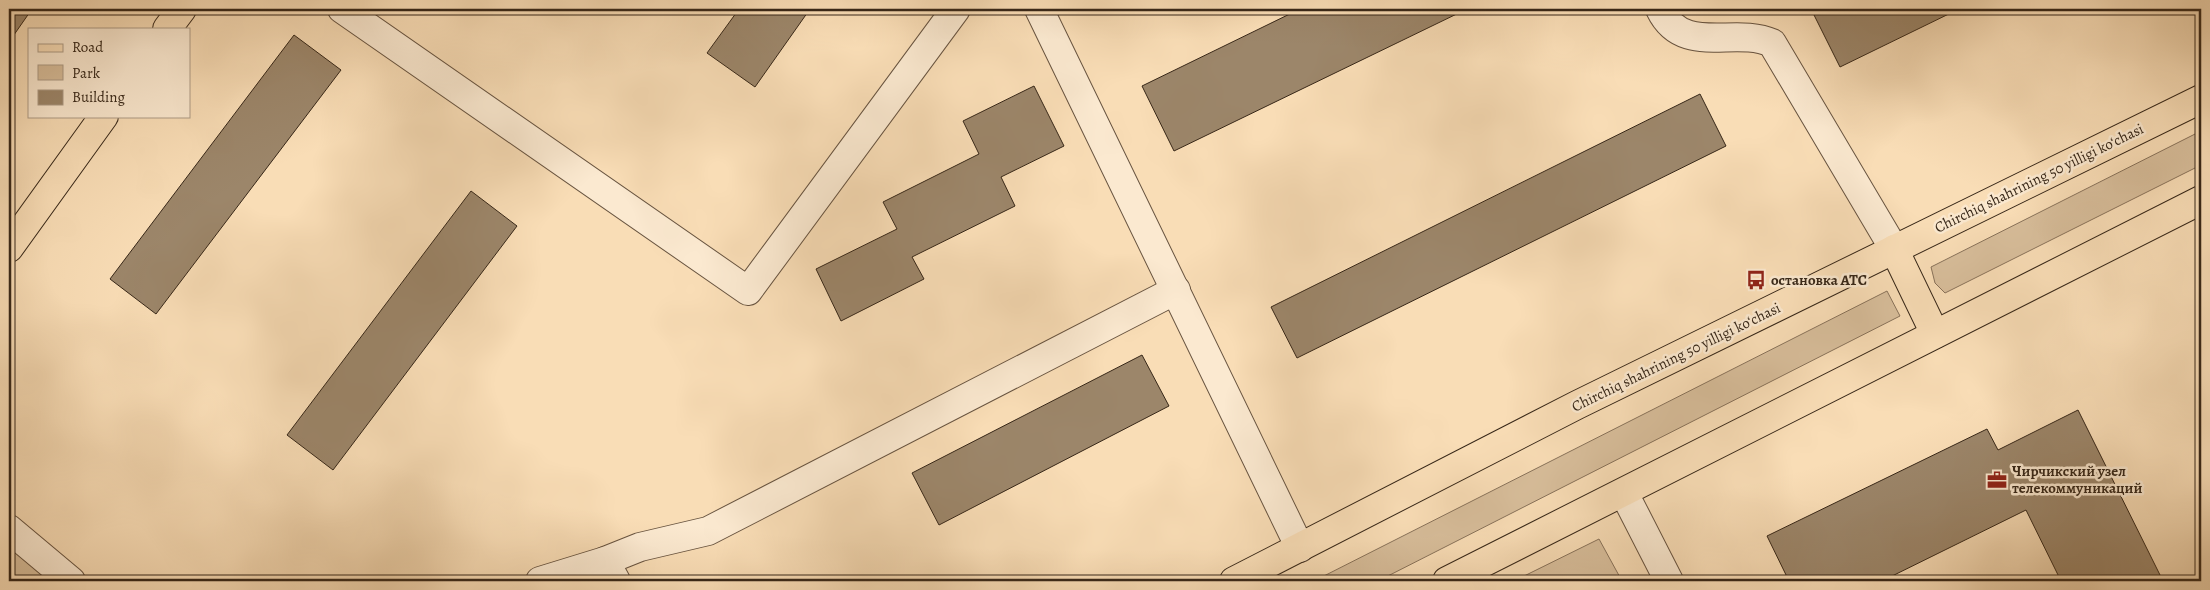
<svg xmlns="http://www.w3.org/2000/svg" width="2210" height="590" viewBox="0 0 2210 590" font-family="Alegreya,serif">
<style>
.green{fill:#d8be9b;stroke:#88725a}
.building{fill:#9c866a;stroke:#372718}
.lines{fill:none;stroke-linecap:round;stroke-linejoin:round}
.minor-casing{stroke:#685440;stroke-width:30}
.major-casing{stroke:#372718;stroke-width:30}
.minor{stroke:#fbe9d0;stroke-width:28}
.major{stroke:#f9ddb6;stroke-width:28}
.labels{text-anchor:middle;stroke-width:5;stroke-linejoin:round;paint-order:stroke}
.street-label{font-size:15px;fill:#372718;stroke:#fbe9d0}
.poi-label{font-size:15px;font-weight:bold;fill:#372718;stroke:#fbe9d0;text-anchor:start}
</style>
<rect width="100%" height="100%" fill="#f9ddb6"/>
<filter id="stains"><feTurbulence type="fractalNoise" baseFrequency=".004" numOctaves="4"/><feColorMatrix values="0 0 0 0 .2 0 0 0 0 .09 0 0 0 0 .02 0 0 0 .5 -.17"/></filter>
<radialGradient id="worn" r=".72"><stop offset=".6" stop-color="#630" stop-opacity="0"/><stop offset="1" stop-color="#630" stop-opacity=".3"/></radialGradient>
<g class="green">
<polygon points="2201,131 2201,165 1945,293 1935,283 1931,267"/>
<polygon points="1887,291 1900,316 1378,581 1314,581"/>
<polygon points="1599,539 1622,581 1514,581"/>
<polygon points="9,547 16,551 99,581 9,581"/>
</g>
<g class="building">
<polygon points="9,9 32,9 9,42"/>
<polygon points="739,9 810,9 755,87 707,53"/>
<polygon points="1300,9 1467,9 1174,151 1142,86"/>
<polygon points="1811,9 1959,9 1840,67"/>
<polygon points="294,35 341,70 156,314 110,279"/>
<polygon points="1034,86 1064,146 1001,177 1015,206 912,257 924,279 841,321 816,269 897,229 883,202 979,154 963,121"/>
<polygon points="1700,94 1726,146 1297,358 1271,307"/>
<polygon points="471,191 517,226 333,470 287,435"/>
<polygon points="1142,355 1169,406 939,525 912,473"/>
<polygon points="2078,410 2163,581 2061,581 2026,510 1882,581 1789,581 1767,536 1987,429 1998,450"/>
</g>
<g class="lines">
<defs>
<g id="minor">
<polyline points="342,9 748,291 956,9"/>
<polyline points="1039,9 1300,548"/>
<path d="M1660 9C1683 57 1734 26 1772 43L1894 249"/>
<polyline points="1624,493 1669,581"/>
<polyline points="9,529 71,581"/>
<polyline points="605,561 616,581"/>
<polyline points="540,581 605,561 640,547 708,531 1176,290"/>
</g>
<g id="major">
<polyline points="167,29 182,9"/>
<polyline points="9,248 104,116"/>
<polyline points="1894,249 1935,334"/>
<polyline points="1234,581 1577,405 2201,99"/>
<polyline points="1447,581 2201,200"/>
</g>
</defs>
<use href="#minor" class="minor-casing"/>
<use href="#major" class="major-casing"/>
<use href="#minor" class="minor"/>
<use href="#major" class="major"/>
</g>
<defs>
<symbol id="bus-bare" viewBox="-9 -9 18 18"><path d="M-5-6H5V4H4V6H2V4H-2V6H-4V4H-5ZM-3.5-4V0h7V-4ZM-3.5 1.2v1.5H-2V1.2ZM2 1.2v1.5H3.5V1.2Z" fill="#8f2418" stroke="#fbe9d0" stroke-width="2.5" paint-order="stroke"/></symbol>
<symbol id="office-bare" viewBox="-9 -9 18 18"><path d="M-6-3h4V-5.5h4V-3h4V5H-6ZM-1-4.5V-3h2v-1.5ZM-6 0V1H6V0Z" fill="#8f2418" stroke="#fbe9d0" stroke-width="2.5" paint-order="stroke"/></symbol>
</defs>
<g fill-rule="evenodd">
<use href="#bus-bare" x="1742" y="266" width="28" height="28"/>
<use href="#office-bare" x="1983" y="466" width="28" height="28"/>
</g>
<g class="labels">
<g class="street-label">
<text transform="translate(2039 178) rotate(-26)" y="5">Chirchiq shahrining 50 yilligi koʻchasi</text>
<text transform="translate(1676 357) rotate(-26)" y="5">Chirchiq shahrining 50 yilligi koʻchasi</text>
</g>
<g class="poi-label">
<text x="1771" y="285">остановка АТС</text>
<text x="2012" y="476">Чирчикский узел<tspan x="2012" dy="17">телекоммуникаций</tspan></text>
</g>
</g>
<rect width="2210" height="590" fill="none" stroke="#f9ddb6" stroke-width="30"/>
<rect x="10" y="10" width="2190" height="570" fill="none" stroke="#372718" stroke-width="2.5"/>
<rect x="15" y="15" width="2180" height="560" fill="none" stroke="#372718"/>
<rect x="28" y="28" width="162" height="90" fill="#fbe9d0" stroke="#ad9b86"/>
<rect x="38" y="44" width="25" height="8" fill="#f9ddb6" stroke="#ad9b86"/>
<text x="72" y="52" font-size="15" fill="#372718">Road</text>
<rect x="38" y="65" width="25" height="15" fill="#d8be9b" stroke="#ad9b86"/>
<text x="72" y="78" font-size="15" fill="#372718">Park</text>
<rect x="38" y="90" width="25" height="15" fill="#9c866a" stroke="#ad9b86"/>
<text x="72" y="102" font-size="15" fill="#372718">Building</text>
<rect width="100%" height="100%" filter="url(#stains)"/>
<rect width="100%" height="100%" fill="url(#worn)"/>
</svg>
